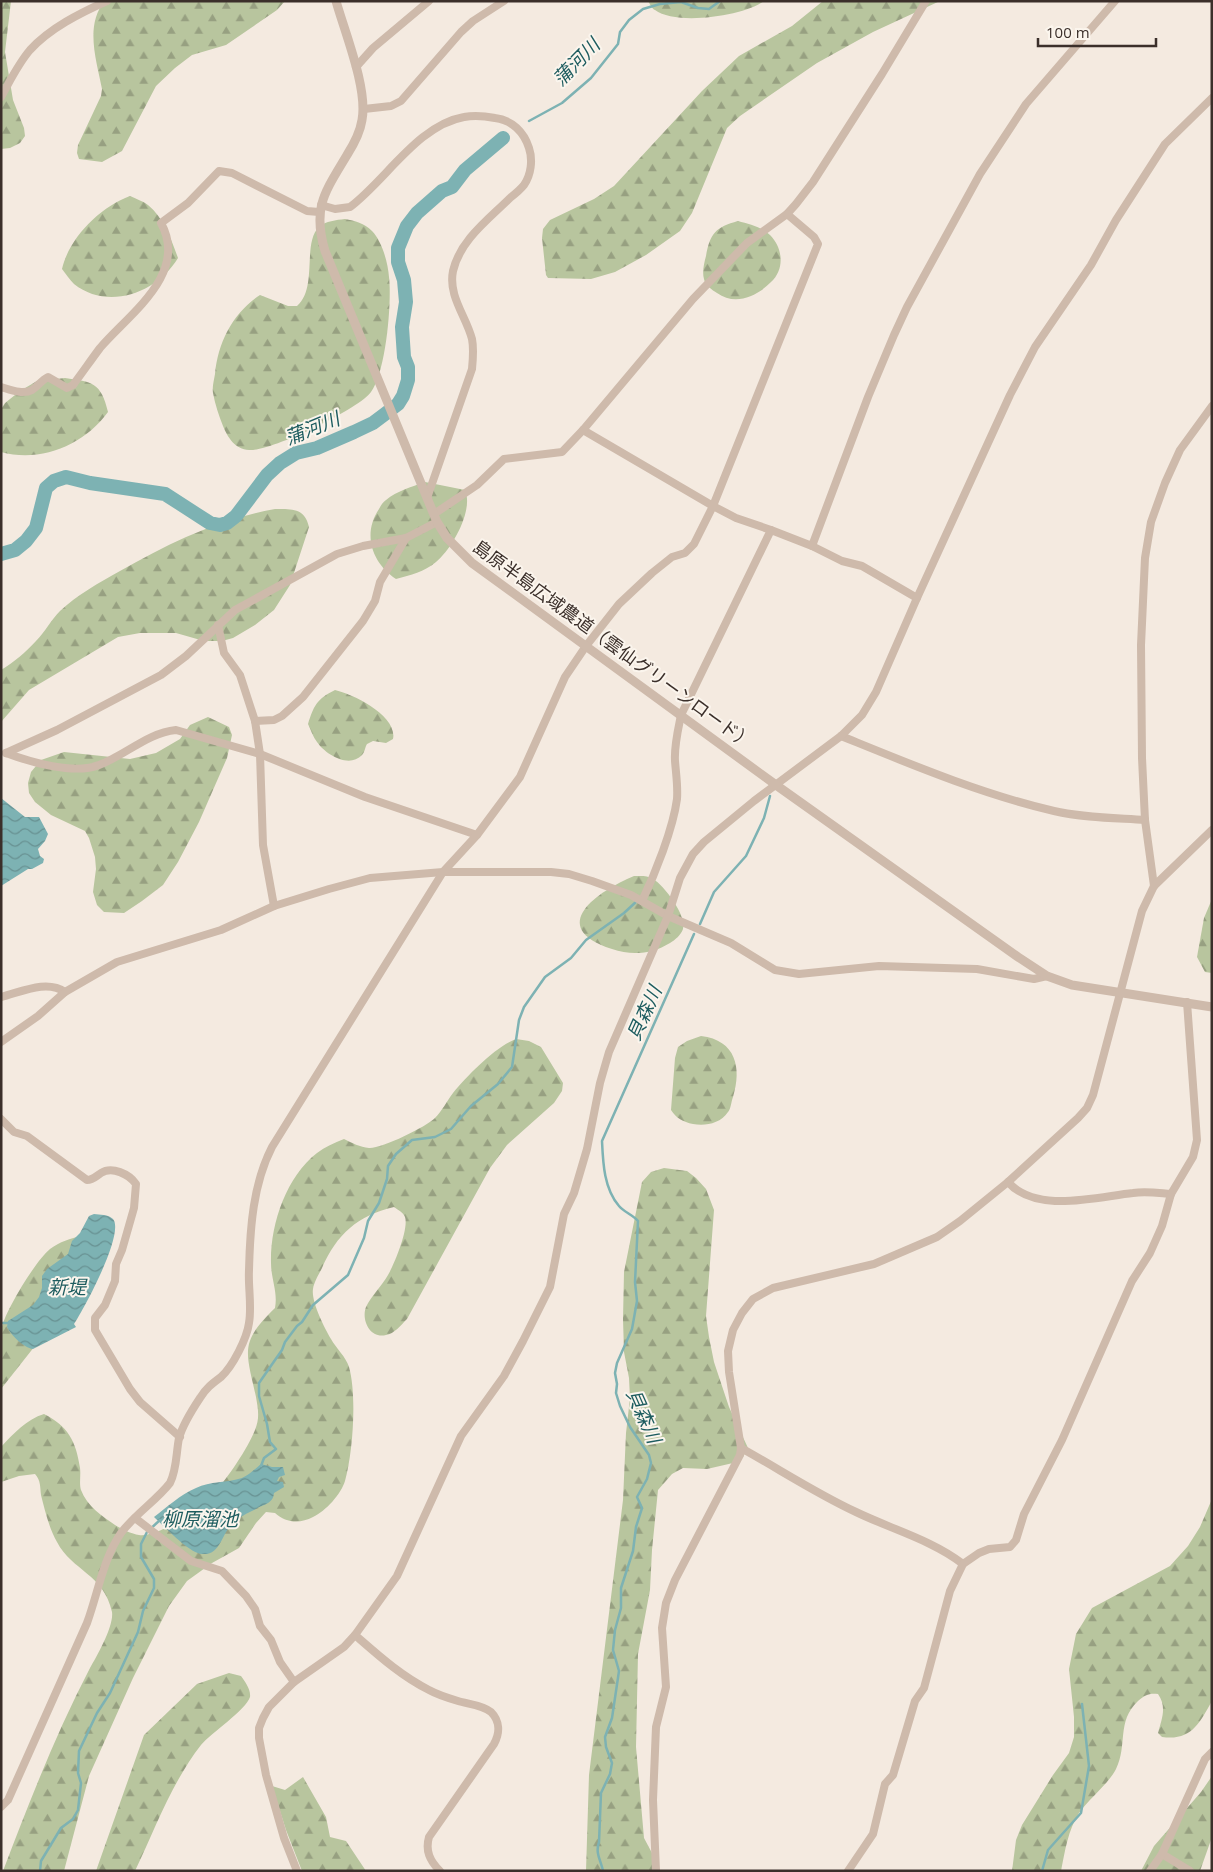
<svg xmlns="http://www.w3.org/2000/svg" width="1213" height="1872" viewBox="0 0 1213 1872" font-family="'Open Sans','Noto Sans JP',sans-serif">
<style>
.forest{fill:url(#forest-firs)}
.water{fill:url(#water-waves)}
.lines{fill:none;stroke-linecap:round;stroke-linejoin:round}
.stream{stroke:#7db2b3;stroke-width:2.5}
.river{stroke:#7db2b3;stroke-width:14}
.minor{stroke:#cebaab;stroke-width:8}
.tertiary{stroke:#cebaab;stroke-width:9}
.labels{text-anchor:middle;stroke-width:4;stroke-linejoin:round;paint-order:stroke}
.street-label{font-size:18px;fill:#3b2f2a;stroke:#fbf5ed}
.water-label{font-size:19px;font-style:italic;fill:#1d5c5f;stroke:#fbf5ed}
</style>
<defs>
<pattern id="forest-firs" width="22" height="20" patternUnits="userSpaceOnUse" patternTransform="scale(1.25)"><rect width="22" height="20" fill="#b8c59e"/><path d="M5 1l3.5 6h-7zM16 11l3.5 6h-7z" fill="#97a081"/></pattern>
<pattern id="water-waves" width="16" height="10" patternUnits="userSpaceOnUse" patternTransform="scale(1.25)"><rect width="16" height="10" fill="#7db2b3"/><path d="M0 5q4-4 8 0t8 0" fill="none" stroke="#689192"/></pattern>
</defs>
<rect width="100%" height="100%" fill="#f4eae0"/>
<g class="forest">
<polygon points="1,1 11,1 5,52 13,100 24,128 25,136 20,143 10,148 1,149"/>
<path d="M105 1H285L277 10 226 45 192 55 175 68 156 86 122 151 102 162 79 159 77 153 78 145 101 96 102 89C97 62 84 25 105 1Z"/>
<path d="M648 1H764C744 16 676 26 655 10 652 9 650 4 648 1Z"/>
<polygon points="823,1 940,1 873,32 817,63 740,116 727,128 692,213 680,231 646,255 615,272 591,279 548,278 546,275 542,238 543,229 550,220 594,199 614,186 702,91 739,56 792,26"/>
<path d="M130 196C136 199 143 201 148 205 164 218 171 239 178 258 157 293 108 311 74 284 70 280 66 274 62 269 69 238 100 207 130 196Z"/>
<path d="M345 219C355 221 364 223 372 231 382 241 388 263 389 277 392 302 386 372 371 392 359 409 270 452 249 450 235 449 228 438 223 426 219 416 215 404 213 393 212 387 214 380 215 374 218 342 233 313 260 295L288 306H297C318 288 302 243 319 227 326 221 336 220 345 219Z"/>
<path d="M738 221C749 224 762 227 770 235 783 248 785 269 771 282 756 297 735 306 717 293 712 290 705 285 704 279 702 273 704 263 706 256 710 233 716 227 738 221Z"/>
<path d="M65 378C92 382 101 382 108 412 84 445 41 463 1 452V409L5 403 20 391 37 381Z"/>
<path d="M425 482 465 490C474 510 452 549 436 562 424 572 411 575 396 579 372 563 362 534 379 509 381 505 383 502 386 500 397 491 411 487 425 482Z"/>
<path d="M275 509C292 509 305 508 309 527L290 585 274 610 255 625 233 638 222 641H204L176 633H140L118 637 29 690 1 722V670C14 662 26 652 36 641 45 632 51 620 60 611 77 595 100 582 120 571 169 543 219 519 275 509Z"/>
<path d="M335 690C353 694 398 716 393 739L386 743 373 741 367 744C365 747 365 752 362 755 349 769 325 754 317 742 313 737 311 730 308 724 314 705 317 699 335 690Z"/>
<polygon points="208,717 229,727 232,735 227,758 199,822 178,862 163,885 142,901 124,913 104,912 97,905 93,892 96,869 95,857 89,838 85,831 51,815 35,802 29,793 28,783 31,772 41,760 64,752 130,759 156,753 180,739 190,725"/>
<path d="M634 876C640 876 647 875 653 879 664 885 687 916 683 929 681 935 675 940 670 943 652 954 632 956 612 949 545 927 598 891 634 876Z"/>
<polygon points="1212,899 1212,973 1205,972 1197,957 1204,918"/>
<path d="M701 1036C736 1040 742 1068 733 1097 731 1102 731 1109 728 1112 720 1124 705 1126 693 1124 683 1122 676 1118 671 1110L675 1058 678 1047 687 1041Z"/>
<path d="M516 1039 529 1041 541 1047 563 1083 562 1091 554 1103 507 1145 490 1168 407 1319C401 1325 394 1334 386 1335 370 1339 361 1320 366 1307 371 1296 382 1286 388 1275 394 1265 409 1229 405 1217 403 1212 398 1210 394 1207 357 1216 337 1234 322 1268 319 1274 314 1282 313 1289 311 1301 324 1327 331 1339 336 1348 346 1357 349 1367 357 1395 353 1453 345 1481 341 1494 326 1511 313 1517 300 1524 286 1523 275 1513L266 1512 256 1523 239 1548 212 1563 187 1581 169 1606 133 1678 89 1776 64 1871H3C29 1803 56 1733 90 1668 97 1656 114 1626 112 1612 104 1574 72 1571 57 1542 49 1528 45 1511 41 1495 40 1487 41 1481 35 1474L19 1476 1 1482V1447C13 1434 27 1419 44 1414 68 1426 76 1441 80 1468 81 1475 79 1484 81 1490 87 1506 102 1516 115 1525 121 1529 132 1534 139 1535 158 1538 202 1507 214 1493 227 1479 248 1448 255 1430 260 1418 258 1409 256 1397 246 1351 239 1343 275 1308 278 1292 271 1279 271 1263 270 1225 286 1177 317 1153 325 1147 334 1143 344 1139 352 1143 360 1147 369 1148 381 1149 426 1127 435 1118 442 1111 447 1101 453 1093 468 1075 495 1047 516 1039Z"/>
<polygon points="664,1168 687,1171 696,1178 706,1189 714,1210 706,1316 709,1337 714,1362 729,1407 748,1448 743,1457 733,1463 707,1469 683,1468 672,1474 658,1490 652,1550 650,1590 638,1654 636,1747 644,1838 652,1853 655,1871 586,1871 589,1775 623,1500 626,1433 630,1398 629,1378 624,1352 623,1319 624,1272 642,1182 651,1172"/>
<path d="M82 1236 42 1337 1 1389C1 1370 0 1350 1 1331 3 1314 36 1260 50 1249 60 1242 70 1238 82 1236Z"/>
<path d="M1212 1499V1701C1199 1724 1191 1741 1162 1737L1158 1733C1162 1718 1167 1707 1158 1694 1149 1693 1145 1695 1138 1701 1116 1722 1128 1745 1116 1769 1109 1783 1089 1799 1079 1813 1068 1830 1065 1851 1061 1871H1012L1016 1840 1022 1825 1053 1775 1069 1753 1074 1737V1717L1069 1669 1076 1634 1092 1608 1170 1566 1188 1546 1200 1527Z"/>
<path d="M229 1673 241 1676C245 1682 251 1689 250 1697 246 1710 211 1733 201 1745 172 1782 155 1829 135 1871H96L144 1735 197 1684Z"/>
<polygon points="1212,1776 1212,1837 1200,1871 1141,1871 1154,1846 1201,1792"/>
<polygon points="303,1777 326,1817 330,1837 346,1841 366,1871 302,1871 286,1830 272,1786 285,1790"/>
</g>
<g class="water">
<polygon points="1,798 25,817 39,817 48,834 45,841 38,849 40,856 44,859 43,863 32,869 28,869 1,886"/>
<path d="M94 1214C100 1215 108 1214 113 1219 125 1233 84 1309 74 1324L76 1327 33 1349C24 1348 11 1335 7 1327L8 1321 33 1305 39 1297 42 1288V1276L47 1269 68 1254 72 1241 80 1233 89 1216Z"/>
<path d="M261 1464 272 1467H283L285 1475 279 1477 277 1481 283 1482 284 1487 274 1493C273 1504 264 1504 256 1509 248 1513 239 1517 233 1523 222 1532 221 1556 202 1554 189 1553 165 1527 154 1517 167 1507 180 1495 196 1488 210 1481 227 1483 242 1478 249 1475 255 1469 261 1464Z"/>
</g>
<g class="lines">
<g class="stream">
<polyline points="529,121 562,103 591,78 618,44 620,32 629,20 643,9 660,4 681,2 698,8 709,9 720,1"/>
<polyline points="700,924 714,892 746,856 764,818 770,796"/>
<polyline points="1,1323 8,1323"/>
<polyline points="261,1466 264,1458 276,1449 270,1442 267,1424 259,1396 259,1383 282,1350 285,1342 297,1326 302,1322 313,1305 348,1275 364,1238 368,1221 379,1203 387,1179 388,1166 396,1154 412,1140 435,1137 451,1129 471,1106 498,1084 512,1067 519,1020 524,1007 545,977 571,958 586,940 624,913 637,901"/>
<polyline points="40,1871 41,1861 61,1828 73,1819 78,1810 81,1783 78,1773 79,1751 97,1713 110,1693 138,1632 143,1611 154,1588 154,1579 141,1557 141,1544 147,1532 160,1520"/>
<path d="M603 1871C601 1860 595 1854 599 1842L601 1793 610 1774 612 1763 606 1747 605 1737 612 1718 619 1671 613 1650 615 1630 621 1608V1588L633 1551 636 1527 642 1508 637 1497 647 1479 651 1463 649 1455 630 1427 620 1406 616 1393 617 1384 615 1373 617 1363 632 1329 637 1301 635 1282 638 1221C633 1215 624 1212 619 1206 604 1189 603 1163 602 1141L694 934"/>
<polyline points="1042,1871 1048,1850 1081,1813 1089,1766 1082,1704"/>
</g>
<polyline class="river" points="1,554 15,550 26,541 36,528 46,488 54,481 66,477 90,483 165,494 210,523 220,525 227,523 236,516 267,475 280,463 296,453 317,448 354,432 373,423 385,414 398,404 403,396 408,380 408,367 404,357 402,327 406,302 404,280 398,262 398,248 407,226 417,213 442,191 452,187 465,170 503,138"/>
<g class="minor">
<polyline points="356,67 373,48 429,1"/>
<path d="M1 97C10 81 18 64 30 50 50 28 80 13 107 1"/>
<polyline points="364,109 391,106 401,101 461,32 473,21 504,1"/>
<path d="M321 205 335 209 350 207C386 180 418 125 464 117 474 115 485 116 495 118 512 120 524 132 529 148 533 160 531 175 524 185 520 190 515 194 510 198 489 219 460 240 453 271 448 296 466 316 472 339 474 349 473 359 472 369L427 498"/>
<path d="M1 387C11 390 23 395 32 390 38 386 42 380 48 377L67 388 73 385C82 373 91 360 100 348 129 314 189 274 161 223L188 203 219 171 232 173 307 211 319 212"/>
<polyline points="583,430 713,506 736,518 771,530"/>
<polyline points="434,514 477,485 504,459 562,452 583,430 693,299 747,243 787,214 796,204 813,182 882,74 926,1"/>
<polyline points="812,546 842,561 862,566 917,598"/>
<polyline points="218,625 224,653 240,675 255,721 260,754 263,845 274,906"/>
<polyline points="255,721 274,720 282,716 303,697 363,621 375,601 380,582 406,538"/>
<path d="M841 736C910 764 981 794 1054 811 1084 818 1115 818 1145 820"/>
<path d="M6 753C30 762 74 775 99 765 126 755 147 733 176 730L260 754 365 797 477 835"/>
<polyline points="6,753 57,730 161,675 186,656 235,610 337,554 363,546 406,538 437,522"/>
<polyline points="1154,886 1145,820 1142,758 1141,645 1145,558 1151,522 1165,483 1180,450 1212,406"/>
<path d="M642 901C655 874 673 829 677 799 678 786 676 774 675 761 674 746 678 730 681 715L771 530 812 546 868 397 894 335 907 307 980 174 1026 104 1115 1"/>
<path d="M1 997C21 992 47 979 65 992"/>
<polyline points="1,1042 38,1016 65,992 117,962 221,930 274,906 329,889 370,878 443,872 551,872 569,874 592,881 631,895 668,916 731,943 775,970 799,974 879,966 977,969 1034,979 1047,976"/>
<path d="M1 1119 14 1132 27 1136 87 1180C93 1180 95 1177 101 1173 112 1166 129 1174 136 1184L134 1208 122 1250 116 1264 115 1281 105 1305 95 1318V1330L130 1389 140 1402 180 1437"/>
<path d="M1008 1182C1036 1214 1096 1197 1133 1193 1146 1191 1158 1193 1171 1194"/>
<path d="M741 1448C779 1469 817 1494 856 1512 891 1529 932 1540 963 1564"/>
<polyline points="135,1518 191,1561 222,1571 246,1596 255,1609 260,1626 271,1640 280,1662 294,1682"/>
<path d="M355 1635C378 1655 401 1676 429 1690 438 1695 448 1698 458 1701 468 1704 483 1705 491 1712 500 1721 500 1733 494 1744L429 1837C425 1851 430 1861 440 1871"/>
<path d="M1 1807 8 1800 87 1623C98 1593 103 1559 121 1533 135 1514 156 1501 170 1483 177 1469 176 1453 179 1438 183 1424 192 1410 200 1398 206 1388 213 1383 221 1377 233 1366 247 1338 249 1323 252 1306 248 1287 249 1270 250 1228 253 1184 272 1147L443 872 477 835 520 777 565 677 586 646 619 604 652 573 672 557 685 553 694 544 713 506 818 244 814 237 787 214"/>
<polyline points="1162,1854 1190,1871"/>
<polyline points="297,1871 284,1838 266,1775 259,1738 259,1728 263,1718 269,1707 294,1682 344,1647 355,1635 397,1576 461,1436 504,1376 523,1341 550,1287 564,1214 574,1193 587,1149 600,1083 609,1052 668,916 680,878 693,854 704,842 754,801 841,736 862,715 876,692 917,598 1010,395 1035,347 1091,265 1116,220 1165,144 1212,98"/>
<polyline points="656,1871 653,1800 656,1727 666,1687 662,1628 666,1603 675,1580 740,1455 741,1448 729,1372 728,1351 733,1330 742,1313 753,1299 773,1288 874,1264 937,1237 960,1221 1008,1182 1078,1118 1087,1108 1093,1095 1142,911 1154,886 1212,830"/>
<polyline points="848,1871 873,1834 885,1784 893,1775 915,1701 924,1688 950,1591 963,1564 979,1553 989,1549 1010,1547 1016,1540 1024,1514 1062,1440 1132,1281 1150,1253 1162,1226 1171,1194 1193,1157 1197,1140 1187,1002"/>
<polyline points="1150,1871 1162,1854 1205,1759 1212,1752"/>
</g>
<path class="tertiary" d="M336 1C345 33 368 89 362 120 360 133 354 144 347 155 325 192 312 207 325 251L437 522 447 538 472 563 776 785 1018 957 1047 976 1072 985 1212 1007"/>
</g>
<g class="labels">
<g class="street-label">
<text transform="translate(613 645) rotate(36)" y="6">島原半島広域農道（雲仙グリーンロード）</text>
</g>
<g class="water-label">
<text transform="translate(576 62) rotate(-46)" y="7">蒲河川</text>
<text transform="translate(312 428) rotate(-22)" y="7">蒲河川</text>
<text transform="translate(644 1013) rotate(-66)" y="7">貝森川</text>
<text x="67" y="1294">新堤</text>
<text transform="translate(644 1416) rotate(66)" y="7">貝森川</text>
<text x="200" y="1526">柳原溜池</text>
</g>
</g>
<rect width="1213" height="1872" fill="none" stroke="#3b2f2a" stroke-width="5"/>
<path d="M1038 38v8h118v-8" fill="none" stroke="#3b2f2a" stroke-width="2.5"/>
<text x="1046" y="38" font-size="15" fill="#3b2f2a" stroke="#fbf5ed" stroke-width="4" paint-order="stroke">100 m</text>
</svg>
